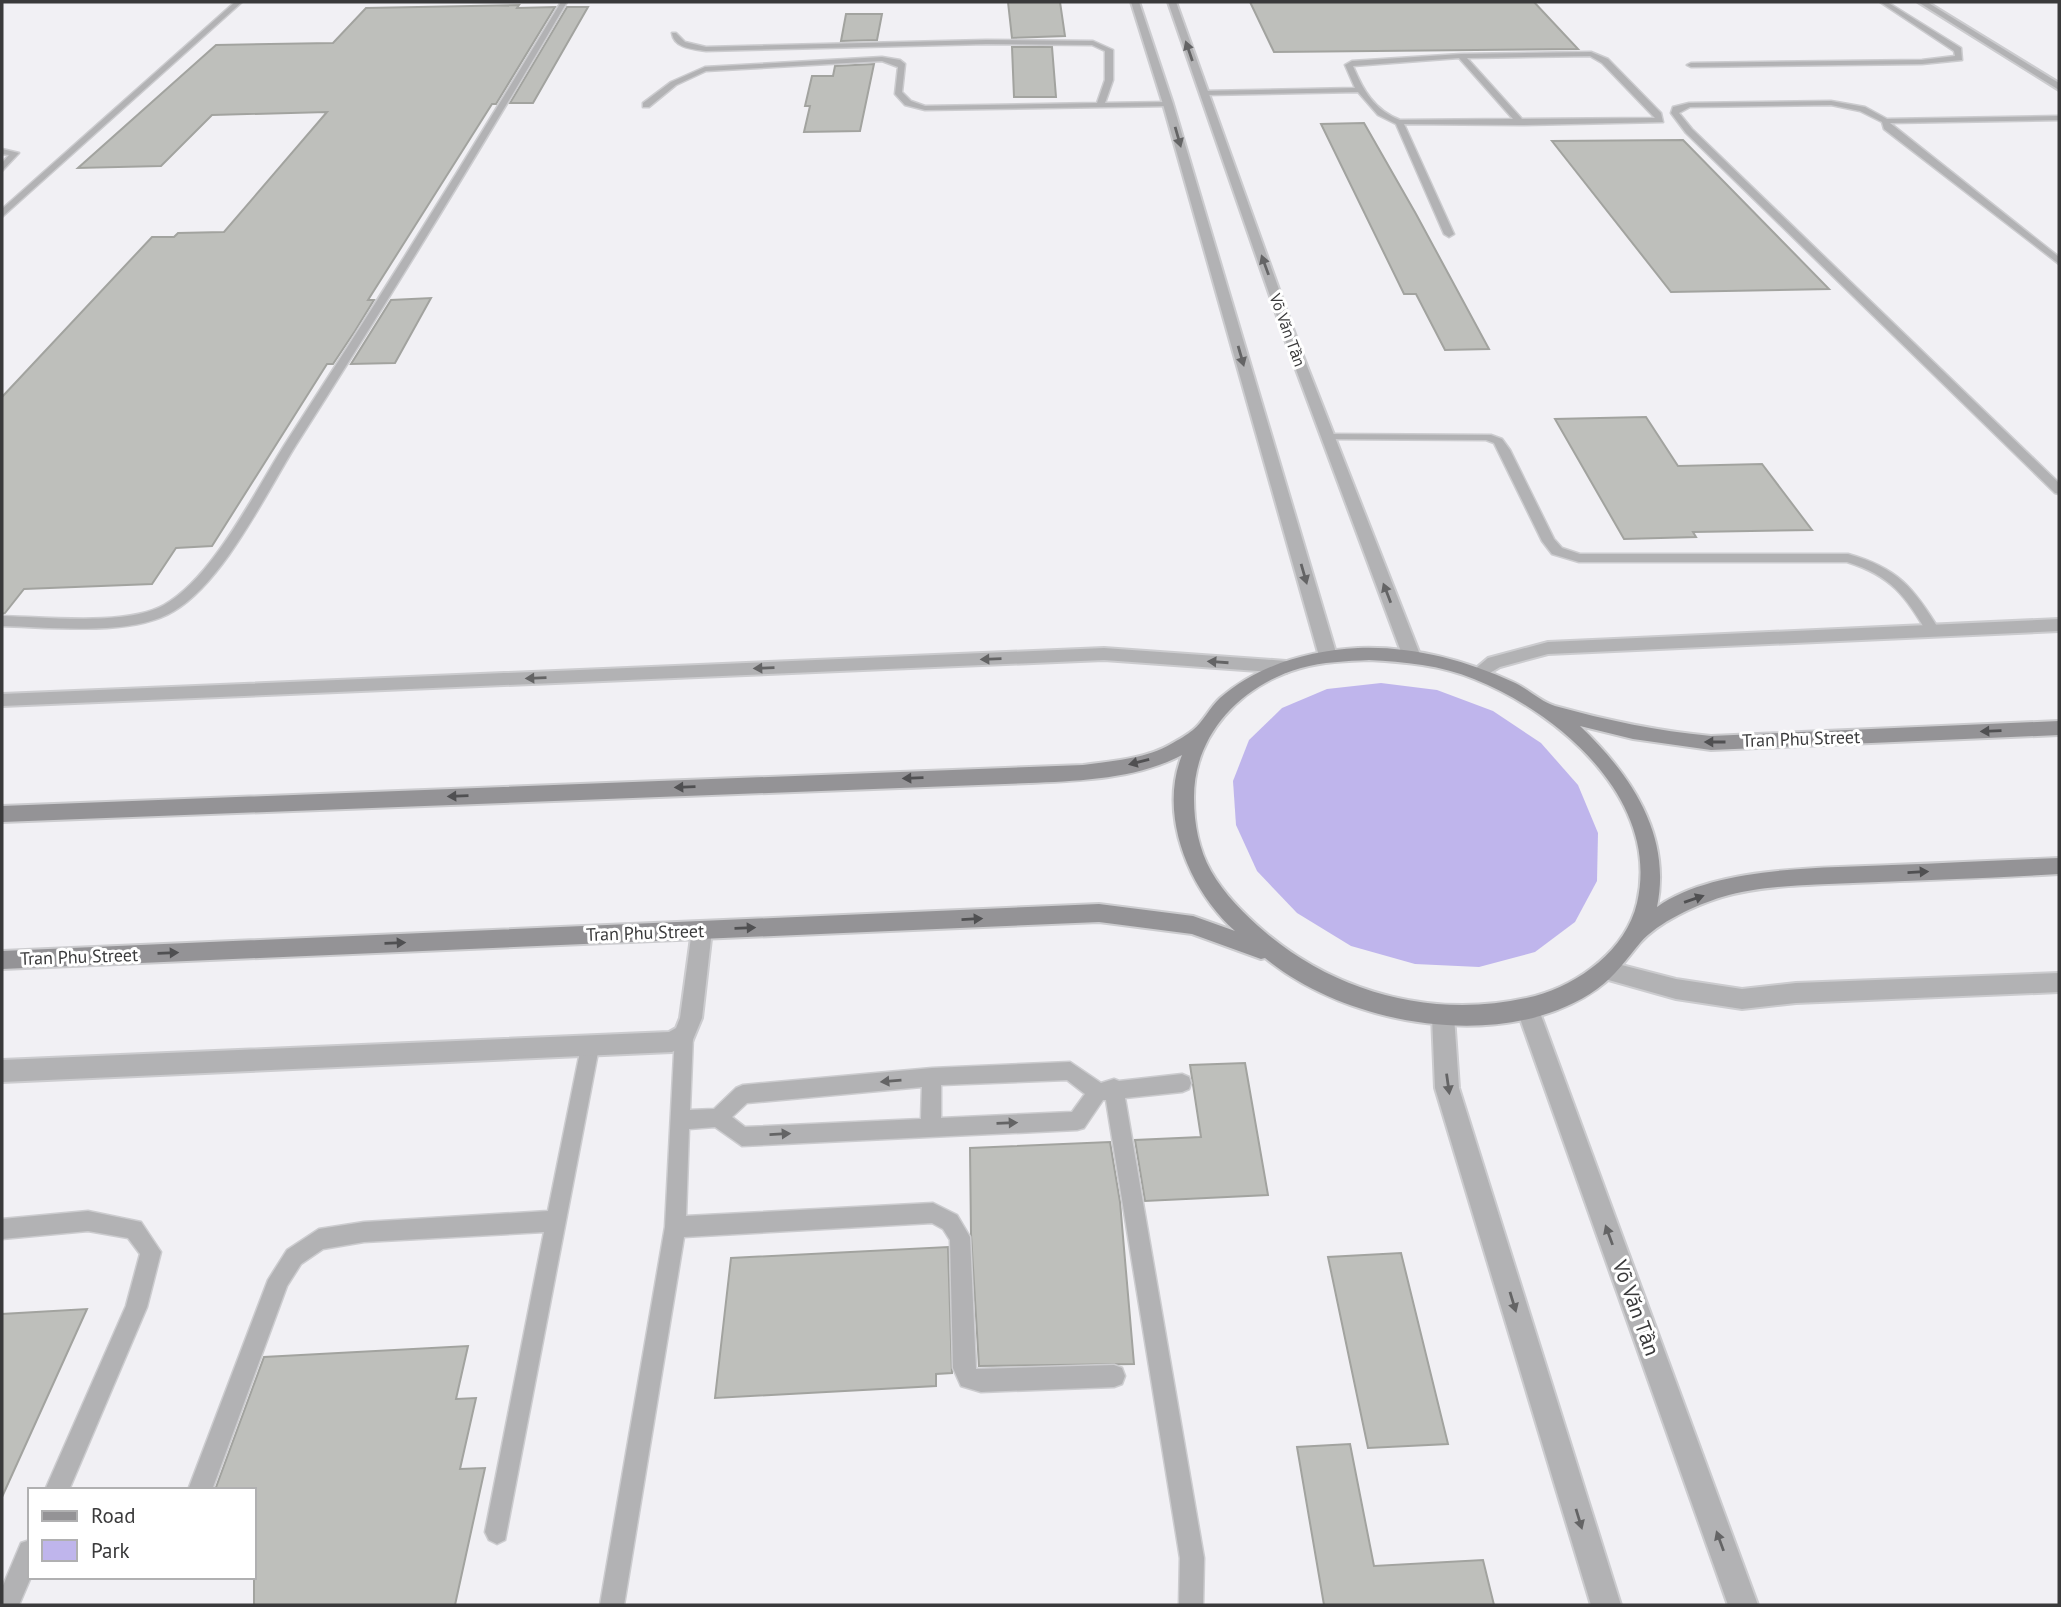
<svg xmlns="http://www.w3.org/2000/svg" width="2061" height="1607" viewBox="0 0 2061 1607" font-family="'PT Sans',sans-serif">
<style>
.green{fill:#bfb5ec}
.building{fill:#bebfbb;stroke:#a2a39f;stroke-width:2}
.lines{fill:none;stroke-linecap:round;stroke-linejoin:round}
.service-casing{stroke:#cccccf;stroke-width:3}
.minor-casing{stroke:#cccccf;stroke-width:4}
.tertiary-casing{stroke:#cccccf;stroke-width:4}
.secondary-casing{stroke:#cccccf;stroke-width:4}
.service{fill:#b2b2b4;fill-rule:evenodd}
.minor{fill:#b2b2b4;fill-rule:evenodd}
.tertiary{fill:#b2b2b4;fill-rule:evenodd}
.secondary{fill:#949396;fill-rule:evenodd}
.oneway{fill:#646465}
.oneway2{fill:#505052}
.labels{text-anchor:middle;stroke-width:6;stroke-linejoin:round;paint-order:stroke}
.far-street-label{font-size:16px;fill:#3a3a3b;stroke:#fff}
.street-label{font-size:18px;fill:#3a3a3b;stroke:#fff}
.near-street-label{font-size:21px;fill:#3a3a3b;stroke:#fff}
</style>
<rect width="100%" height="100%" fill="#f1f0f4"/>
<polygon class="green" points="1381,683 1437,690 1493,711 1541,743 1578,785 1598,833 1597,881 1575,922 1535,952 1479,967 1415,964 1351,946 1297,913 1257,871 1236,825 1233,781 1249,740 1282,708 1327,689"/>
<g class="building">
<polygon points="1008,2 1060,2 1065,36 1012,38"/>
<polygon points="1250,2 1534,2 1578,49 1274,52"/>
<polygon points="519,5 517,8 555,7 496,104 492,104 368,300 374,300 355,331 333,364 327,364 212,546 176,548 152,584 24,589 5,613 2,614 2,397 152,237 174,237 178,233 224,232 327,112 212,115 161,166 78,168 216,45 333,43 366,8"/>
<polygon points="567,7 588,7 533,103 510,103"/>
<polygon points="846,14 882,14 877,40 841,41"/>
<polygon points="1012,47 1052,47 1056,97 1014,97"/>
<polygon points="874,64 860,131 804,132 810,106 805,106 812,76 833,76 835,66"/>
<polygon points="1364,123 1416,214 1489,349 1445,350 1416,294 1404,294 1321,124"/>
<polygon points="1683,140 1829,289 1671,292 1552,141"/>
<polygon points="431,298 395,363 351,364 391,300"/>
<polygon points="1646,417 1678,466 1762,464 1812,530 1693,532 1696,537 1624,539 1555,419"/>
<polygon points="1245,1063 1268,1195 1145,1201 1135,1140 1201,1137 1190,1065"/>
<polygon points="1110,1142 1120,1202 1134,1364 979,1366 971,1234 970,1148"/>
<polygon points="948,1247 952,1373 936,1374 936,1386 715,1398 731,1258"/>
<polygon points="1401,1253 1448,1444 1368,1448 1328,1257"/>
<polygon points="87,1309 2,1497 2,1314"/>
<polygon points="468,1346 456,1399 476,1398 460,1469 485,1468 455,1605 254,1605 254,1490 215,1490 264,1357"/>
<polygon points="1350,1444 1374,1566 1483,1560 1494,1605 1324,1605 1297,1447"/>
</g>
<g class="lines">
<defs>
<g id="service">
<polygon points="235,2 242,2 2,217 2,209"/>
<path d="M561 2H567C480 151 389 299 296 445 265 495 224 581 174 611 132 637 50 627 2 626V616C45 617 127 626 164 605 214 577 256 489 287 441 381 296 472 150 561 2Z"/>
<polygon points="1880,2 1887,2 1961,48 1962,60 1922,64 1691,67 1687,65 1691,63 1922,60 1955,56 1954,51"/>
<path d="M672 33H676L685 42 706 47 986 40 1093 41 1113 50V80L1105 103 1168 102 1172 104 1168 106 925 110 905 105 895 94 898 67 882 61 706 71 676 85 649 107H643V103L671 82 705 67 882 57 900 60 905 64 902 92 911 101 925 106 1097 103 1105 80V51L1092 45 986 44 706 51C692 49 674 48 672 33Z"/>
<path d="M1591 52 1608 59 1661 113 1663 122 1521 125 1404 124 1454 234 1449 237 1444 234 1396 124 1378 115 1358 92 1204 95 1200 93 1204 91 1355 88 1345 65 1352 61 1461 54ZM1590 56 1602 63 1655 118 1522 119 1467 58ZM1459 58 1513 119 1400 120C1374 110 1363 90 1353 66Z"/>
<polygon points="1831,101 1865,107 1887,119 2059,116 2059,120 1890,123 2059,257 2059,264 1884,129 1882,122 1860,111 1831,105 1690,107 1679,113 1692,129 2059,483 2059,494 2055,493 1686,133 1671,113 1673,107 1689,103"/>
<polygon points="2,149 19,153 2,171 2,163 9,155 2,154"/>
<path d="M1328 434 1491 435 1502 439 1510 450 1554 539 1562 548 1580 554H1848C1898 568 1914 588 1940 631L1933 636 1928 634C1905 596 1892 576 1847 562H1579L1552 554 1542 541 1494 443 1486 440 1324 439V435Z"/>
<path d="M684 1027 690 1029 693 1035 690 1110 714 1109 736 1088 743 1085 932 1068 1070 1062 1101 1083 1114 1079 1119 1081 1182 1074 1189 1077 1191 1083 1189 1089 1182 1092 1125 1098 1204 1558 1203 1605H1179L1180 1558 1106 1100H1103L1084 1128 1077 1130 742 1146 715 1127 689 1129 686 1216 933 1203 957 1215 970 1237 976 1369 1114 1365 1122 1368 1125 1376 1122 1384 1114 1387 981 1392 961 1386 953 1368 950 1240 943 1229 932 1223 684 1237 624 1605H600L665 1227 675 1035 678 1029ZM1067 1080 1085 1094 1072 1112 941 1118V1085ZM922 1087 921 1119 745 1127 732 1117 747 1103Z"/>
<polygon points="590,1039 597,1041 599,1047 505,1540 497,1544 489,1540 485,1532 544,1232 364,1242 323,1249 301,1264 287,1286 212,1490 188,1490 268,1280 287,1250 319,1229 364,1222 548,1211 581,1047 583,1041"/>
<polygon points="88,1211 141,1222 161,1252 147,1307 69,1490 45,1490 126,1306 140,1254 128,1238 88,1231 2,1239 2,1219"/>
<polygon points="30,1540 31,1577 19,1605 2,1605 2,1588 21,1543"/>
</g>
<g id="minor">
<polygon points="1918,2 1927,2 2059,83 2059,90"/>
<polygon points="2059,619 2059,631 1548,654 1500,667 1478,680 1469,674 1488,658 1548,642"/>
<polygon points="1104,648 1286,661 1295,667 1286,673 1104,660 2,706 2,694"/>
<polygon points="702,921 709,924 712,930 702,1018 692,1042 672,1052 2,1082 2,1060 669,1032 676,1028 680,1018 692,930 695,924"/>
<polygon points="1606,961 1676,979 1742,989 1796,983 2059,973 2059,992 1796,1003 1742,1009 1676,999 1598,977 1595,970 1598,963"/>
</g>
<g id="tertiary">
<polygon points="1131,2 1139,2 1173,104 1337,656 1334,660 1328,662 1319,656 1163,104"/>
<polygon points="1168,2 1176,2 1300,348 1421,657 1418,661 1412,663 1403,657 1288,348"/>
<polygon points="1528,1000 1536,1003 1539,1010 1758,1605 1728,1605 1517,1010 1520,1003"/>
<polygon points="1443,1006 1451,1009 1454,1016 1459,1088 1621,1605 1591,1605 1435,1088 1432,1016 1435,1009"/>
</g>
<path id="secondary" d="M1358 648C1412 646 1465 660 1513 682 1527 688 1541 702 1555 706 1606 720 1657 731 1711 736L2059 721V735L1711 750 1633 739 1580 726C1630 774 1672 834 1657 907 1714 866 1823 868 1892 865 1948 863 2003 860 2059 858V874C1991 878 1922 880 1853 883 1811 885 1763 885 1722 897 1696 905 1658 922 1640 943 1626 960 1615 976 1597 989 1506 1054 1347 1026 1265 958L1261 959 1192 934 1099 922 2 969V951L1099 904 1193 916 1235 931C1189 890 1158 815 1182 755 1137 779 1079 781 1029 783L2 822V806L1083 765C1112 761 1145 759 1171 744 1178 740 1187 735 1193 730 1203 722 1210 707 1220 698 1260 664 1308 651 1358 648ZM1369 660C1404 662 1441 665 1474 679 1559 713 1661 800 1637 903 1626 950 1579 984 1535 996 1440 1020 1339 995 1265 932 1245 915 1224 894 1211 871 1199 850 1194 823 1194 799 1193 735 1241 685 1301 668 1323 662 1346 661 1369 660Z"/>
</defs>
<use href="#service" class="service-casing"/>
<use href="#minor" class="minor-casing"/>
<use href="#tertiary" class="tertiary-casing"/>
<use href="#secondary" class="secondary-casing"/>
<use href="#service" class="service"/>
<use href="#minor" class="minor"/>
<use href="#tertiary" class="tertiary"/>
<use href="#secondary" class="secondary"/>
</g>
<defs><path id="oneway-solid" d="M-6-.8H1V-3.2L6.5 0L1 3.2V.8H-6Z" transform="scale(1.75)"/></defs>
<g class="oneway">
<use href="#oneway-solid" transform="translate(1189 51) rotate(-109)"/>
<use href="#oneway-solid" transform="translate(1178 137) rotate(74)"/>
<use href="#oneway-solid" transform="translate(1265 265) rotate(-110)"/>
<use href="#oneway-solid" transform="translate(1241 356) rotate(74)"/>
<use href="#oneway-solid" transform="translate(1304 574) rotate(74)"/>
<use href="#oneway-solid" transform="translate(1387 593) rotate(-111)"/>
<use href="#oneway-solid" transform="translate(991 659) rotate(178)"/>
<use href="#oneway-solid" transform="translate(1218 662) rotate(-176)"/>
<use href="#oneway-solid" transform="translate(764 668) rotate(178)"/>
<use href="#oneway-solid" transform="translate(536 678) rotate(178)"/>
<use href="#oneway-solid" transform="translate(891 1081) rotate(175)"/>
<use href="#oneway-solid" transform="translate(1448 1084) rotate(82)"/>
<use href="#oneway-solid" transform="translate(1007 1123) rotate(-2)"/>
<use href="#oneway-solid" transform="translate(780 1134) rotate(-3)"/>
<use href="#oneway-solid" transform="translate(1609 1235) rotate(-110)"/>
<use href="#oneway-solid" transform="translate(1513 1302) rotate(73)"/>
<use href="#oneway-solid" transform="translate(1579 1519) rotate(73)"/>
<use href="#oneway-solid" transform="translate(1720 1541) rotate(-110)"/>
</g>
<g class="oneway2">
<use href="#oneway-solid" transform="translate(1991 731) rotate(178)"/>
<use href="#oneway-solid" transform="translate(1715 742) rotate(-180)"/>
<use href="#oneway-solid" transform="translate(1139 762) rotate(166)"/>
<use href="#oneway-solid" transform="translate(913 778) rotate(178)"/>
<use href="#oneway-solid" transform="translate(685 787) rotate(178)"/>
<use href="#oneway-solid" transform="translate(458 796) rotate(178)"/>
<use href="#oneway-solid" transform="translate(1918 872) rotate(-3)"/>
<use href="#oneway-solid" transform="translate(1694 899) rotate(-19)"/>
<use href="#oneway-solid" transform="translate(972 919) rotate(-3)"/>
<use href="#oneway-solid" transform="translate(745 928) rotate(-2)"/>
<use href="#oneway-solid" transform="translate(395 943) rotate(-2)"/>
<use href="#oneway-solid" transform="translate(168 953) rotate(-2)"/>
</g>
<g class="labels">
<g class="far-street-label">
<text transform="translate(1288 330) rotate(70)" y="6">Võ Văn Tần</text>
</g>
<g class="street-label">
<text transform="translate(1801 739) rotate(-2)" y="6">Tran Phu Street</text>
<text transform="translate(645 933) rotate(-2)" y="6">Tran Phu Street</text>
<text transform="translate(79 957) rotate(-2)" y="6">Tran Phu Street</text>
</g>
<g class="near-street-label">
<text transform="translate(1636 1308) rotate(70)" y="7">Võ Văn Tần</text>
</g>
</g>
<rect width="2061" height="1607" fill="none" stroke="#3a3a3b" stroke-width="7"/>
<rect x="28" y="1488" width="228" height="91" fill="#ffffff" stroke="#b0b0b1" stroke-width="2"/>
<rect x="42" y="1511" width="35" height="10" fill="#949396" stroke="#b0b0b1" stroke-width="2"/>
<text x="91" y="1523" font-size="21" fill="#3a3a3b">Road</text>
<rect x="42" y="1540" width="35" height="21" fill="#bfb5ec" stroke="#b0b0b1" stroke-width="2"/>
<text x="91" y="1558" font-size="21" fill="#3a3a3b">Park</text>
</svg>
